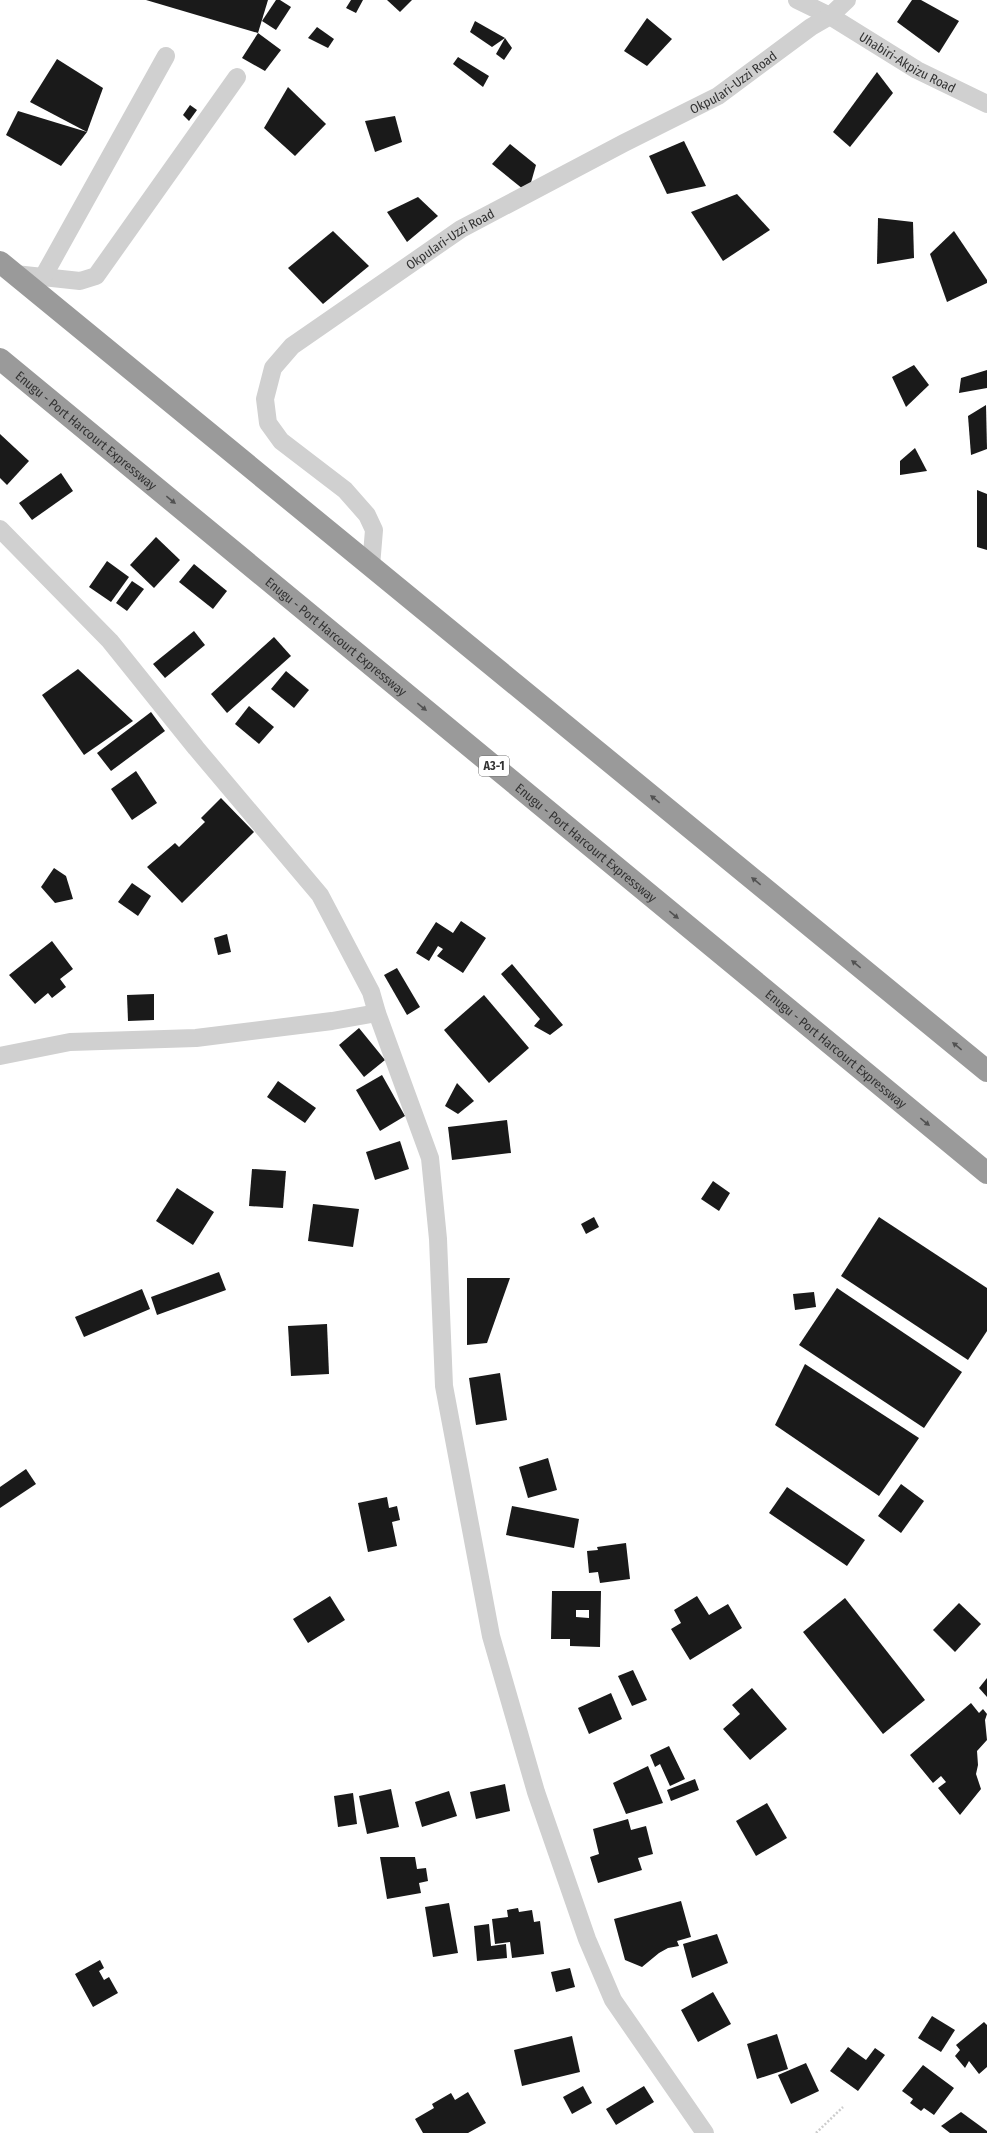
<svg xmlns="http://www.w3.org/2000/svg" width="987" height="2133" viewBox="0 0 987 2133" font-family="'Fira Sans Condensed',sans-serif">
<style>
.building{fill:#1a1a1a;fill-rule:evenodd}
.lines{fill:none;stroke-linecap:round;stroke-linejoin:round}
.path{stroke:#cdcdcd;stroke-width:2.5;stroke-dasharray:2 2;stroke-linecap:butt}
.street{stroke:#d0d0d0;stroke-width:18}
.highway{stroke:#9a9a9a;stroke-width:22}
.oneway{fill:#525252}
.labels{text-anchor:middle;stroke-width:4;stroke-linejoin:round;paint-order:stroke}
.shield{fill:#fff;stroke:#707070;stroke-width:1}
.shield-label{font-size:12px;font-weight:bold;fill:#333}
.street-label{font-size:13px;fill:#333;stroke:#fff}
</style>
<rect width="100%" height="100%" fill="#fff"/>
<g class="building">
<polygon points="146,0 268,0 258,33"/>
<polygon points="276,0 280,0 291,7 276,30 262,21"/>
<polygon points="351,0 363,0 356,13 346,8"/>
<polygon points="387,0 412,0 400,12"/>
<polygon points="912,0 921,0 959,21 939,53 897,22"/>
<polygon points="647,18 672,39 647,66 624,51"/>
<polygon points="475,21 505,38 492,47 470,32"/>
<polygon points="317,27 334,39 328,48 308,38"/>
<polygon points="258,33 281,50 265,71 242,58"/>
<polygon points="505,38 512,48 504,60 496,54"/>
<polygon points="458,57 489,76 483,87 453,64"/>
<polygon points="57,59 103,88 87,132 30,102"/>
<polygon points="877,72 893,93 850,147 833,132"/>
<polygon points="288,87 326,124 295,156 264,128"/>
<polygon points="190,105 197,110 189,121 183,115"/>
<polygon points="18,111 87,132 61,166 6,135"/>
<polygon points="395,116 402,142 375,152 365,121"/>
<polygon points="684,141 706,186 667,194 649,156"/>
<polygon points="510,144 536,165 528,193 492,164"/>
<polygon points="737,194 770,230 723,261 691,212"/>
<polygon points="418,197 438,216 407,242 387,212"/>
<polygon points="878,218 913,222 914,258 877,264"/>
<polygon points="333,231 369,266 323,304 288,268"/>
<polygon points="954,231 987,280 987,283 947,302 930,254"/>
<polygon points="914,365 929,385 906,407 892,377"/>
<polygon points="987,370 987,388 959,393 961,378"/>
<polygon points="986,405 987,449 971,455 968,416"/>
<polygon points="0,434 29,461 7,485 0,478"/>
<polygon points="915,448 927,471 900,475 900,461"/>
<polygon points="61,473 73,491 32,520 19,503"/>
<polygon points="977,490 987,494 987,550 977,547"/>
<polygon points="156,537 180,560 154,588 130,565"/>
<polygon points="107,561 129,577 111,602 89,587"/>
<polygon points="194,564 227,591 213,609 179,582"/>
<polygon points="132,581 144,589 127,611 116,603"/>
<polygon points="194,631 205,645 165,678 153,664"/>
<polygon points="274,637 291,656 227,713 211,694"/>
<polygon points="78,669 133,721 84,755 42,695"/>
<polygon points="286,671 309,690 294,708 271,689"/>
<polygon points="249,706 274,727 259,744 235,724"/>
<polygon points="151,712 165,731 111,771 97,753"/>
<polygon points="136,771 157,803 132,820 111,789"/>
<polygon points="221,798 254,832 182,903 147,867 175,843 179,847 205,822 201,818"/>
<polygon points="54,868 66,876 73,899 55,903 41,887"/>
<polygon points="132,883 151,896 138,916 118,902"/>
<polygon points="461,921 486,938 463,973 437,956 443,949 438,946 429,961 416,953 436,922 453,933"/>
<polygon points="227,934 231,952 218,955 214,938"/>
<polygon points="52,941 73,969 60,979 66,987 52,998 48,993 35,1004 9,975"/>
<polygon points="512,964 563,1025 550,1035 534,1026 540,1019 501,974"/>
<polygon points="397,968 420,1007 407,1015 384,975"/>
<polygon points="154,994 154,1020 128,1021 127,995"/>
<polygon points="484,995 529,1048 489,1083 444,1030"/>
<polygon points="359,1028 385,1060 364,1077 339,1045"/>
<polygon points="382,1075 405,1116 380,1131 356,1090"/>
<polygon points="278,1081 316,1108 305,1123 267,1097"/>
<polygon points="457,1083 474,1101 458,1114 445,1106"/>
<polygon points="507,1120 511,1153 452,1160 448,1127"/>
<polygon points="400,1141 409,1169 375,1180 366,1152"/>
<polygon points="252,1169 286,1171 283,1208 249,1206"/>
<polygon points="713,1181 730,1193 719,1211 701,1199"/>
<polygon points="177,1188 214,1212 193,1245 156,1221"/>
<polygon points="313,1204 359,1209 353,1247 308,1241"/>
<polygon points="594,1217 599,1227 586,1234 581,1224"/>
<polygon points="879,1217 987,1288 987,1331 968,1360 841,1276"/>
<polygon points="219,1272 226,1290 157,1315 151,1297"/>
<polygon points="467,1278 510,1278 487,1343 467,1345"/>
<polygon points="837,1288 962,1372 924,1428 799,1345"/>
<polygon points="142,1289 150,1309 84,1337 75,1317"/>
<polygon points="814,1292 816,1307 795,1310 793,1294"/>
<polygon points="327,1324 329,1374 291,1376 288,1326"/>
<polygon points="805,1364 919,1438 879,1496 775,1425"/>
<polygon points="500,1373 507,1420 476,1425 469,1378"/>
<polygon points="548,1458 557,1490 528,1498 519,1467"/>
<polygon points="26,1469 36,1484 0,1508 0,1487"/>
<polygon points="901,1484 924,1501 901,1533 878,1516"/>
<polygon points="787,1487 865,1540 847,1566 769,1513"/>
<polygon points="387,1497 389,1508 397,1506 400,1520 392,1522 397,1546 368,1552 358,1503"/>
<polygon points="512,1506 579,1519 574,1548 506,1535"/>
<polygon points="626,1543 630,1579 600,1583 598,1572 589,1573 587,1551 598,1550 597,1547"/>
<path d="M552 1591H601L600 1647 570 1646V1639H551ZM576 1610H589V1618L576 1617Z"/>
<polygon points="330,1596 345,1620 308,1643 293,1619"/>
<polygon points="697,1596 709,1615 728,1604 742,1628 690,1660 671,1629 681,1623 674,1610"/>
<polygon points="845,1598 925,1700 883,1734 803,1632"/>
<polygon points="959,1603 981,1624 955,1652 933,1630"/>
<polygon points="633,1670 647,1700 632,1706 618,1676"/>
<polygon points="987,1678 987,1697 979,1688"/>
<polygon points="752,1688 787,1729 750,1760 723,1729 740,1714 732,1705"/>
<polygon points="611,1693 622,1719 589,1734 578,1708"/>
<polygon points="971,1703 979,1713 983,1709 987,1714 985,1720 987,1740 977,1751 978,1765 976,1774 981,1789 960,1815 938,1788 946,1782 941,1776 933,1783 910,1755"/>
<polygon points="669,1746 685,1779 670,1786 660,1764 655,1767 650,1755"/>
<polygon points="648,1766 663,1803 626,1814 613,1783"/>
<polygon points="695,1779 699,1790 671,1801 667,1790"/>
<polygon points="505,1784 510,1811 476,1819 470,1792"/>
<polygon points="391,1789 399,1827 367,1834 359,1796"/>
<polygon points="449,1791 457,1816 422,1827 415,1802"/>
<polygon points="353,1793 357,1824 338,1827 334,1796"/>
<polygon points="767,1803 787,1838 756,1856 736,1821"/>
<polygon points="628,1819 631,1830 646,1826 653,1854 638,1858 642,1870 598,1883 590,1857 599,1854 593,1829"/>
<polygon points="380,1857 415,1857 417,1869 426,1868 428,1881 419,1883 421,1893 387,1899"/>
<polygon points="681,1901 691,1937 677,1941 679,1946 668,1948 659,1953 642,1967 625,1960 614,1919"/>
<polygon points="449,1903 458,1953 433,1957 425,1907"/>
<polygon points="518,1908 519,1912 532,1910 534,1922 540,1921 544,1954 512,1958 510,1942 495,1944 492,1919 508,1917 507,1910"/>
<polygon points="489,1924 491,1946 506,1944 507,1958 477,1961 474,1926"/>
<polygon points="717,1934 728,1963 692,1978 683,1944"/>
<polygon points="100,1960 104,1968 99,1971 104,1980 109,1977 118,1993 93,2007 75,1974"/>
<polygon points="570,1968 575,1987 556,1992 551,1972"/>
<polygon points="713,1992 731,2024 698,2042 681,2010"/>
<polygon points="932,2016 955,2030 941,2052 918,2038"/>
<polygon points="984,2022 987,2025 987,2067 979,2074 969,2061 965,2068 955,2056 960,2050 956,2045"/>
<polygon points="777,2034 788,2069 757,2079 747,2044"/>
<polygon points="572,2036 580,2072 522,2086 514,2050"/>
<polygon points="848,2047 866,2060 875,2048 885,2055 858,2091 830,2071"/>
<polygon points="806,2063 819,2091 791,2104 778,2075"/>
<polygon points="923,2065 954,2088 934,2115 924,2108 921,2111 910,2103 913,2099 902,2091"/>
<polygon points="583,2086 592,2103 572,2114 563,2097"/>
<polygon points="644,2086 654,2102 616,2125 606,2109"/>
<polygon points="468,2092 486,2123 468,2133 423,2133 415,2119 434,2108 432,2104 451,2093 455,2100"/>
<polygon points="961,2112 987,2131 987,2133 950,2133 941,2126"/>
</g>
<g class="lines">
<polyline class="path" points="816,2133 843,2107"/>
<g class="street">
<path id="s1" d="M797 0 830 16 917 70 987 104"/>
<polyline points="15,274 80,281 96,276 237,77"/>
<polyline points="43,277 166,56"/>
<polyline points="0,529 110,641 196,748 320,895 371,992 377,1013 430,1158 438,1239 444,1386 491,1636 536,1792 587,1939 613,2000 705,2133"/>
<path id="s2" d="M371 566 374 530 367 515 345 490 281 441 268 423 265 399 273 368 292 346 461 229 624 143 718 96 811 27 830 16 847 0"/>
<polyline points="0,1056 70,1042 196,1038 332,1021 377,1013"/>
</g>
<g class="highway">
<polyline points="0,262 987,1071"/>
<path id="s3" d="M0 359 987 1173"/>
</g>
</g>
<defs><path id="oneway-solid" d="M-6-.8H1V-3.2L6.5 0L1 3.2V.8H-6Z"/></defs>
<g class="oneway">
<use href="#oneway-solid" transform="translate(171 500) rotate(39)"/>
<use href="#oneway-solid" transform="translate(422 707) rotate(39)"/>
<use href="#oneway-solid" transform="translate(655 799) rotate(-141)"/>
<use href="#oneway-solid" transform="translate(756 881) rotate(-141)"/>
<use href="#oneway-solid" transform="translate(674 915) rotate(39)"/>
<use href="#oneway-solid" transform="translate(856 964) rotate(-141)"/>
<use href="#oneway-solid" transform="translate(957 1046) rotate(-141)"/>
<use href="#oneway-solid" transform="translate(925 1122) rotate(39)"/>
</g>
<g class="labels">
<rect class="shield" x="479" y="756" width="30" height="20" rx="3"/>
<g class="shield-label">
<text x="494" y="770">A3-1</text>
</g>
<g class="street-label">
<text dy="5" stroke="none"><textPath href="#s1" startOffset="127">Uhabiri-Akpizu Road</textPath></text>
<text dy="5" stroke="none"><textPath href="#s2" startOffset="789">Okpulari-Uzzi Road</textPath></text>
<text dy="5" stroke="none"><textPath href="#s2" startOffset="465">Okpulari-Uzzi Road</textPath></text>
<text dy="5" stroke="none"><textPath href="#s3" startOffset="112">Enugu - Port Harcourt Expressway</textPath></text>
<text dy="5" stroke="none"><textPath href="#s3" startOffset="436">Enugu - Port Harcourt Expressway</textPath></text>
<text dy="5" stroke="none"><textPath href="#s3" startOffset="760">Enugu - Port Harcourt Expressway</textPath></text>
<text dy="5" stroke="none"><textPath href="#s3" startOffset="1084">Enugu - Port Harcourt Expressway</textPath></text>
</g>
</g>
</svg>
